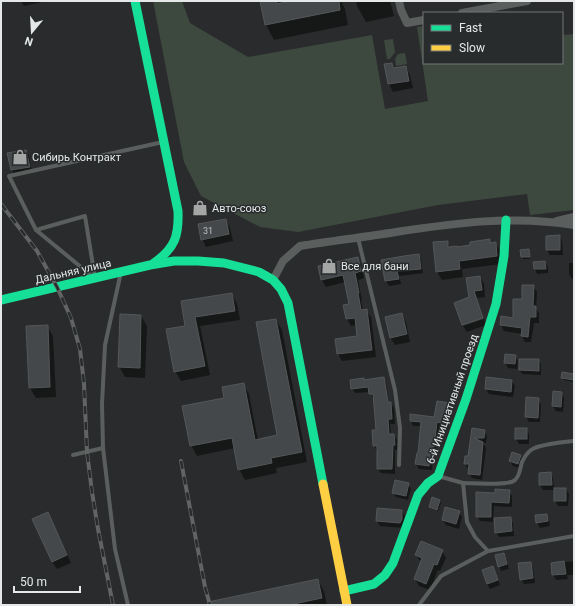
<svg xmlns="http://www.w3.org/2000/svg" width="575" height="606" viewBox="0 0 575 606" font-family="Roboto,sans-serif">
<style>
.green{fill:#3d493f}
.shadow{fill:#0007}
.building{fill:#44484b;stroke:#555657}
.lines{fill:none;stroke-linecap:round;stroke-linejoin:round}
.lane{stroke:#5a5f5e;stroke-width:4}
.street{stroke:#5a5f5e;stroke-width:8}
.fast{stroke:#16e098;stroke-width:9}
.slow{stroke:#ffcf43;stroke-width:9}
.rail-casing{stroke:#616463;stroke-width:4}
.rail{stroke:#292c2d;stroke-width:2.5;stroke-dasharray:8;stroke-linecap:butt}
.labels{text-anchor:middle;stroke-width:3;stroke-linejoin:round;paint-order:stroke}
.number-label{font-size:9px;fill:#bdc0c1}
.poi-label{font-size:11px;fill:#e5e8e8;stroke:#292c2d;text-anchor:start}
.street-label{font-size:11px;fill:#e5e8e8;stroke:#292c2d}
</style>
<rect width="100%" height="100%" fill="#2a2b2c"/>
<g class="green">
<polygon points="153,1 182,1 190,23 248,57 372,35 385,109 428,101 417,27 424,26 424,63 562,63 562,35 574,34 574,210 530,215 527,194 438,205 298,232 260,227 201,196 184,162"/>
<polygon points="393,39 395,52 390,59 387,59 384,40"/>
<polygon points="405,53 407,64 396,66 395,59 398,54"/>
</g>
<g class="shadow">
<polygon points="21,1 47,1 24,6"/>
<polygon points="261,1 278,1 280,4 297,1 341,1 345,9 348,25 274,40 266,25"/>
<polygon points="356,1 390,1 394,16 366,22 357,6"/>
<polygon points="392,64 394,69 406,67 410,75 413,88 393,92 389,84 385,65"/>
<polygon points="26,151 29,156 32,172 14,175 12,170 8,154"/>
<polygon points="226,220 230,228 233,241 206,247 202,239"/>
<polygon points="560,236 562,241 563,255 550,255 547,250"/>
<polygon points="489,240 491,244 496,243 500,251 501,264 462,269 463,277 442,280 437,272 434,243 447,242 451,248 457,248 471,246"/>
<polygon points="529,250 530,253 530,259 523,259 522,257 521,251"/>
<polygon points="419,255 421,260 423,273 399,276 401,284 389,286 386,281 383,261"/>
<polygon points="357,258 361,265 364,278 358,280 362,300 361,300 363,311 366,310 371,317 376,357 342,361 338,354 336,340 358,337 357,325 351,326 347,319 350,305 345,282 326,287 322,280"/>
<polygon points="545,262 548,267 548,273 537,274 535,269"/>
<polygon points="569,263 574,263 574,279 572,279 569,274"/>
<polygon points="480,277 484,284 485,297 477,298 483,317 462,324 470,298"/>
<polygon points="533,286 537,292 536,309 539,313 539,323 534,323 531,342 525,342 522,336 522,334 504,331 501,325 514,320 523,300"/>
<polygon points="232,294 237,304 240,320 200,326 210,375 181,381 175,371 186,327 183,302"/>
<polygon points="402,314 406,322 410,342 395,345 390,337"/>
<polygon points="141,316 147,326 145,378 125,377 119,366"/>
<polygon points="484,319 486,325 467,332 463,326"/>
<polygon points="276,320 282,330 307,462 276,468 277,473 245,480 239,469 235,448 197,456 191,445 225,399 243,384 249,394 258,440 279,436"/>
<polygon points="47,326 53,336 56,397 36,398 30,388"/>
<polygon points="515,356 518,361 517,369 508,368 505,363"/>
<polygon points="539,360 541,364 541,375 522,374 520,370"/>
<polygon points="574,375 574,382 564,380 562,378"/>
<polygon points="383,378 386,383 389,403 391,403 394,408 395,424 390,424 391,435 394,435 397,440 397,450 395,450 395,474 381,473 378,469 377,451 374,446 377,431 374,399 373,399 370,392 355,393 352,388 364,381"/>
<polygon points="512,381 515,386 513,397 489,394 486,389"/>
<polygon points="554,392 561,393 564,398 563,412 556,411 553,406"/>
<polygon points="538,399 541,404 540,422 529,422 526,417"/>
<polygon points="449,404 452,409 448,429 439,427 436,451 433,451 432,470 419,469 416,464 419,454 422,426 413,426 411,421 435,418"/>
<polygon points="473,429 484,431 487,436 486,443 483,443 486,448 482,480 472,478 469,473 470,469 468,469 465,464 469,457"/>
<polygon points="526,429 529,434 529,444 519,444 516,439"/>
<polygon points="520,456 523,461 521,468 513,466 510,461"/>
<polygon points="551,474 553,478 554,489 566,489 569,494 568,506 558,506 555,501 555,490 543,490 540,485"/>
<polygon points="408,484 411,489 408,500 396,497 393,492"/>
<polygon points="509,491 512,496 512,507 494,506 493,522 480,521 477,516 496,494"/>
<polygon points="440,501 441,503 438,511 432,509 430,507"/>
<polygon points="378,510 402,511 405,516 403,528 380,526 377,521"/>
<polygon points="459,512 462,517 459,529 446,525 443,520"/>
<polygon points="536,515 546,515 549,520 550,526 540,528 537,523"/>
<polygon points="510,518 513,523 514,536 499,537 496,532"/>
<polygon points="52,521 71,563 57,569 52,562"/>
<polygon points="442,551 446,558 440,571 438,570 430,590 419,586 415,579 421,562 416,555"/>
<polygon points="503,554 506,559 509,569 501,571 499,566"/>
<polygon points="574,561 574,575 567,575 568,579 556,580 553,575 552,564"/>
<polygon points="530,563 533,568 535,583 524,584 521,579"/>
<polygon points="495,572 500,585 490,589 487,584"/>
<polygon points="318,580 324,591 327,605 221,605"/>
</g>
<g class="building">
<polygon points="260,1 277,1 277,4 292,1 339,1 340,10 265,25"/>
<polygon points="392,63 393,68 406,66 409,81 388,84 384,64"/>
<polygon points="26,150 30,167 11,170 7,153"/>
<polygon points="226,219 229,234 201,240 198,224"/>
<polygon points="560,235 560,250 546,250 546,236"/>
<polygon points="490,239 490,243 496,242 497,256 459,261 460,269 436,272 433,242 448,241 448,247 457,246 457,247 470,245 470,242"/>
<polygon points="529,249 530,257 521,257 520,250"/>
<polygon points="419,254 421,269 397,271 399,279 385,281 381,260 404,256"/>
<polygon points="358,257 361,271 355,273 359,293 358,293 361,310 367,309 372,350 337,354 335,339 357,336 355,318 346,319 343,305 349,304 343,275 321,280 318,266"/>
<polygon points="545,261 546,269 534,269 533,262"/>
<polygon points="480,276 482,290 474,291 483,318 462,325 454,303 469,297 466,278"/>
<polygon points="522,285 534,285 533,306 536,306 536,317 530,317 528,337 521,336 522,328 500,325 501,316 513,318 513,299 522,299"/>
<polygon points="232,293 235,311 195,317 205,366 174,372 166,329 185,326 181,301"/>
<polygon points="402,313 407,334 390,338 385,317"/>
<polygon points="120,314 141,315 140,368 118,367"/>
<polygon points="276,319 302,452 271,458 272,463 238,470 232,438 190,446 182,406 224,398 222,387 244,383 255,440 277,435 256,322"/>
<polygon points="48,325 50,387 29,388 26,326"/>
<polygon points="505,354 516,355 515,364 504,363"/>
<polygon points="519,359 539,359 539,371 519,370"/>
<polygon points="562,372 574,374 574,380 561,378"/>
<polygon points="384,377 388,402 391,402 392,419 388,419 389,434 394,434 395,445 393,445 392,469 377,469 377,446 373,446 372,430 376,430 373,394 369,394 368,387 351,389 350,380 364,378 364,380"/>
<polygon points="486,377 512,380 511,392 485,389"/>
<polygon points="553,391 562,392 561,407 552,406"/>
<polygon points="526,397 539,398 538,418 525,417"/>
<polygon points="437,401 450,403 445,424 437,422 434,447 431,447 429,466 415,464 417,453 418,453 421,422 410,421 410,414 434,417"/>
<polygon points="472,428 485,430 484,438 474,438 483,442 480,475 468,474 469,464 464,464 465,456 468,456"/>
<rect x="515" y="428" width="12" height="11"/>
<polygon points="512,452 521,455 518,464 509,461"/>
<polygon points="551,472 552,485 539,485 539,473"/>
<polygon points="395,480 409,483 406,496 392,493"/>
<rect x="554" y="488" width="12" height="13"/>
<polygon points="495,489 510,490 509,503 491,502 491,517 476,517 476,492 495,493"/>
<polygon points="432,497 440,500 437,510 429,507"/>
<polygon points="445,507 460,511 456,524 442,520"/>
<polygon points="377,508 402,510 402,519 400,523 376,521"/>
<polygon points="48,512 67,555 52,562 32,519"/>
<polygon points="547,514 548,521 536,523 535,515"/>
<polygon points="511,517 512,531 495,533 494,518"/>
<polygon points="421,541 443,550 437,565 434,564 426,584 414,579 422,558 415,555"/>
<polygon points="504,553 507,564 498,567 495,555"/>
<polygon points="564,561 566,574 552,575 551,563"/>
<polygon points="531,562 533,578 520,580 518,563"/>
<polygon points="493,566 498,580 487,584 482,570"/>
<polygon points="318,579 322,598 289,605 209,605 208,602"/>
</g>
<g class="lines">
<g class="lane">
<polyline points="36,230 93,277"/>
<polyline points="358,238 395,390 400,428 399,465"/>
<polyline points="121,272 105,345 102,404 103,448 115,549 128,605"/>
<polyline points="95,278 85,216 36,230 9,176 163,142"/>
<polyline points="73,455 103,448"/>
<path d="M463 483C473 483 509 486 515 480 520 476 520 468 522 462 524 458 527 453 531 450 539 444 564 442 574 441"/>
<polyline points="488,551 574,536"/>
<polyline points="419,605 441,576 488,551 475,537 467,522 463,483 438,476"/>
</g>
<g class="street">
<polyline points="399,1 401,10 407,23 424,20"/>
<polyline points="462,13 527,1"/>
<polyline points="557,221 574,217"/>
<path d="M273 280 283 261 300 246C332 241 364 237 396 232 455 223 515 215 574 225"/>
</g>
<g class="fast">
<path d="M135 1 178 211C179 236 175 248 154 263"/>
<polyline points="1,300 150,265 174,261 198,261 224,263 259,272 273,280 281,289 288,303 323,484"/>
<polyline points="344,591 374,584 385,575 393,563 418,495 428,483 438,476 466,399 496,304 504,256 506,220"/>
</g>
<polyline class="slow" points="323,484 347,605"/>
<defs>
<g id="rail">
<polyline points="1,204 37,251 57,287 71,318 80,349 84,384 87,452 92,492 98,529 113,605"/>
<polyline points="181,461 205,587 210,605"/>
</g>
</defs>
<use href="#rail" class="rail-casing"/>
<use href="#rail" class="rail"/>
</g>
<defs>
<symbol id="shop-bare" viewBox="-9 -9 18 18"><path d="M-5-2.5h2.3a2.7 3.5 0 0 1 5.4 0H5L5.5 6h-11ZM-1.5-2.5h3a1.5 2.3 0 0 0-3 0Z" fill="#a4a6a6" stroke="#292c2d" stroke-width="2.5" paint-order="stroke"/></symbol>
</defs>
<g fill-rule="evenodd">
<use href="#shop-bare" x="9" y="146" width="22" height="22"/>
<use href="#shop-bare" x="189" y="197" width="22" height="22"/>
<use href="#shop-bare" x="318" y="255" width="22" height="22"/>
</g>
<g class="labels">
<g class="number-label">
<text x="208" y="234">31</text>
</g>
<g class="poi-label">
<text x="32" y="161">Сибирь Контракт</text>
<text x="212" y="212">Авто-союз</text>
<text x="341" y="270">Все для бани</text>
</g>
<g class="street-label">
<text transform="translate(73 271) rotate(-13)" y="4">Дальняя улица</text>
<text transform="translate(452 399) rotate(-71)" y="4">6-й Инициативный проезд</text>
</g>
</g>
<rect width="575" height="606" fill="none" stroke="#e5e8e8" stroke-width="4"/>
<rect x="423" y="12" width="140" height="52" fill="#292c2d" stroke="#747778"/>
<rect x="431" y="25" width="20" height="6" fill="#16e098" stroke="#747778"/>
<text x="459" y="32" font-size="12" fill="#e5e8e8">Fast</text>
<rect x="431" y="45" width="20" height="6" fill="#ffcf43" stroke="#747778"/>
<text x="459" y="52" font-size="12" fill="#e5e8e8">Slow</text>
<g transform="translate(32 32) rotate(198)" stroke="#292c2d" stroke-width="3" paint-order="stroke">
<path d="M0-3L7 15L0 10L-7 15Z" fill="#e5e8e8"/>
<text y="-6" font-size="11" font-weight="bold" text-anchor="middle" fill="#e5e8e8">N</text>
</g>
<path d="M14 586v6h66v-6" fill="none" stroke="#e5e8e8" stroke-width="2"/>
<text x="20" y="586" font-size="12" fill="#e5e8e8" stroke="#292c2d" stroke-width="3" paint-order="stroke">50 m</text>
</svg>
